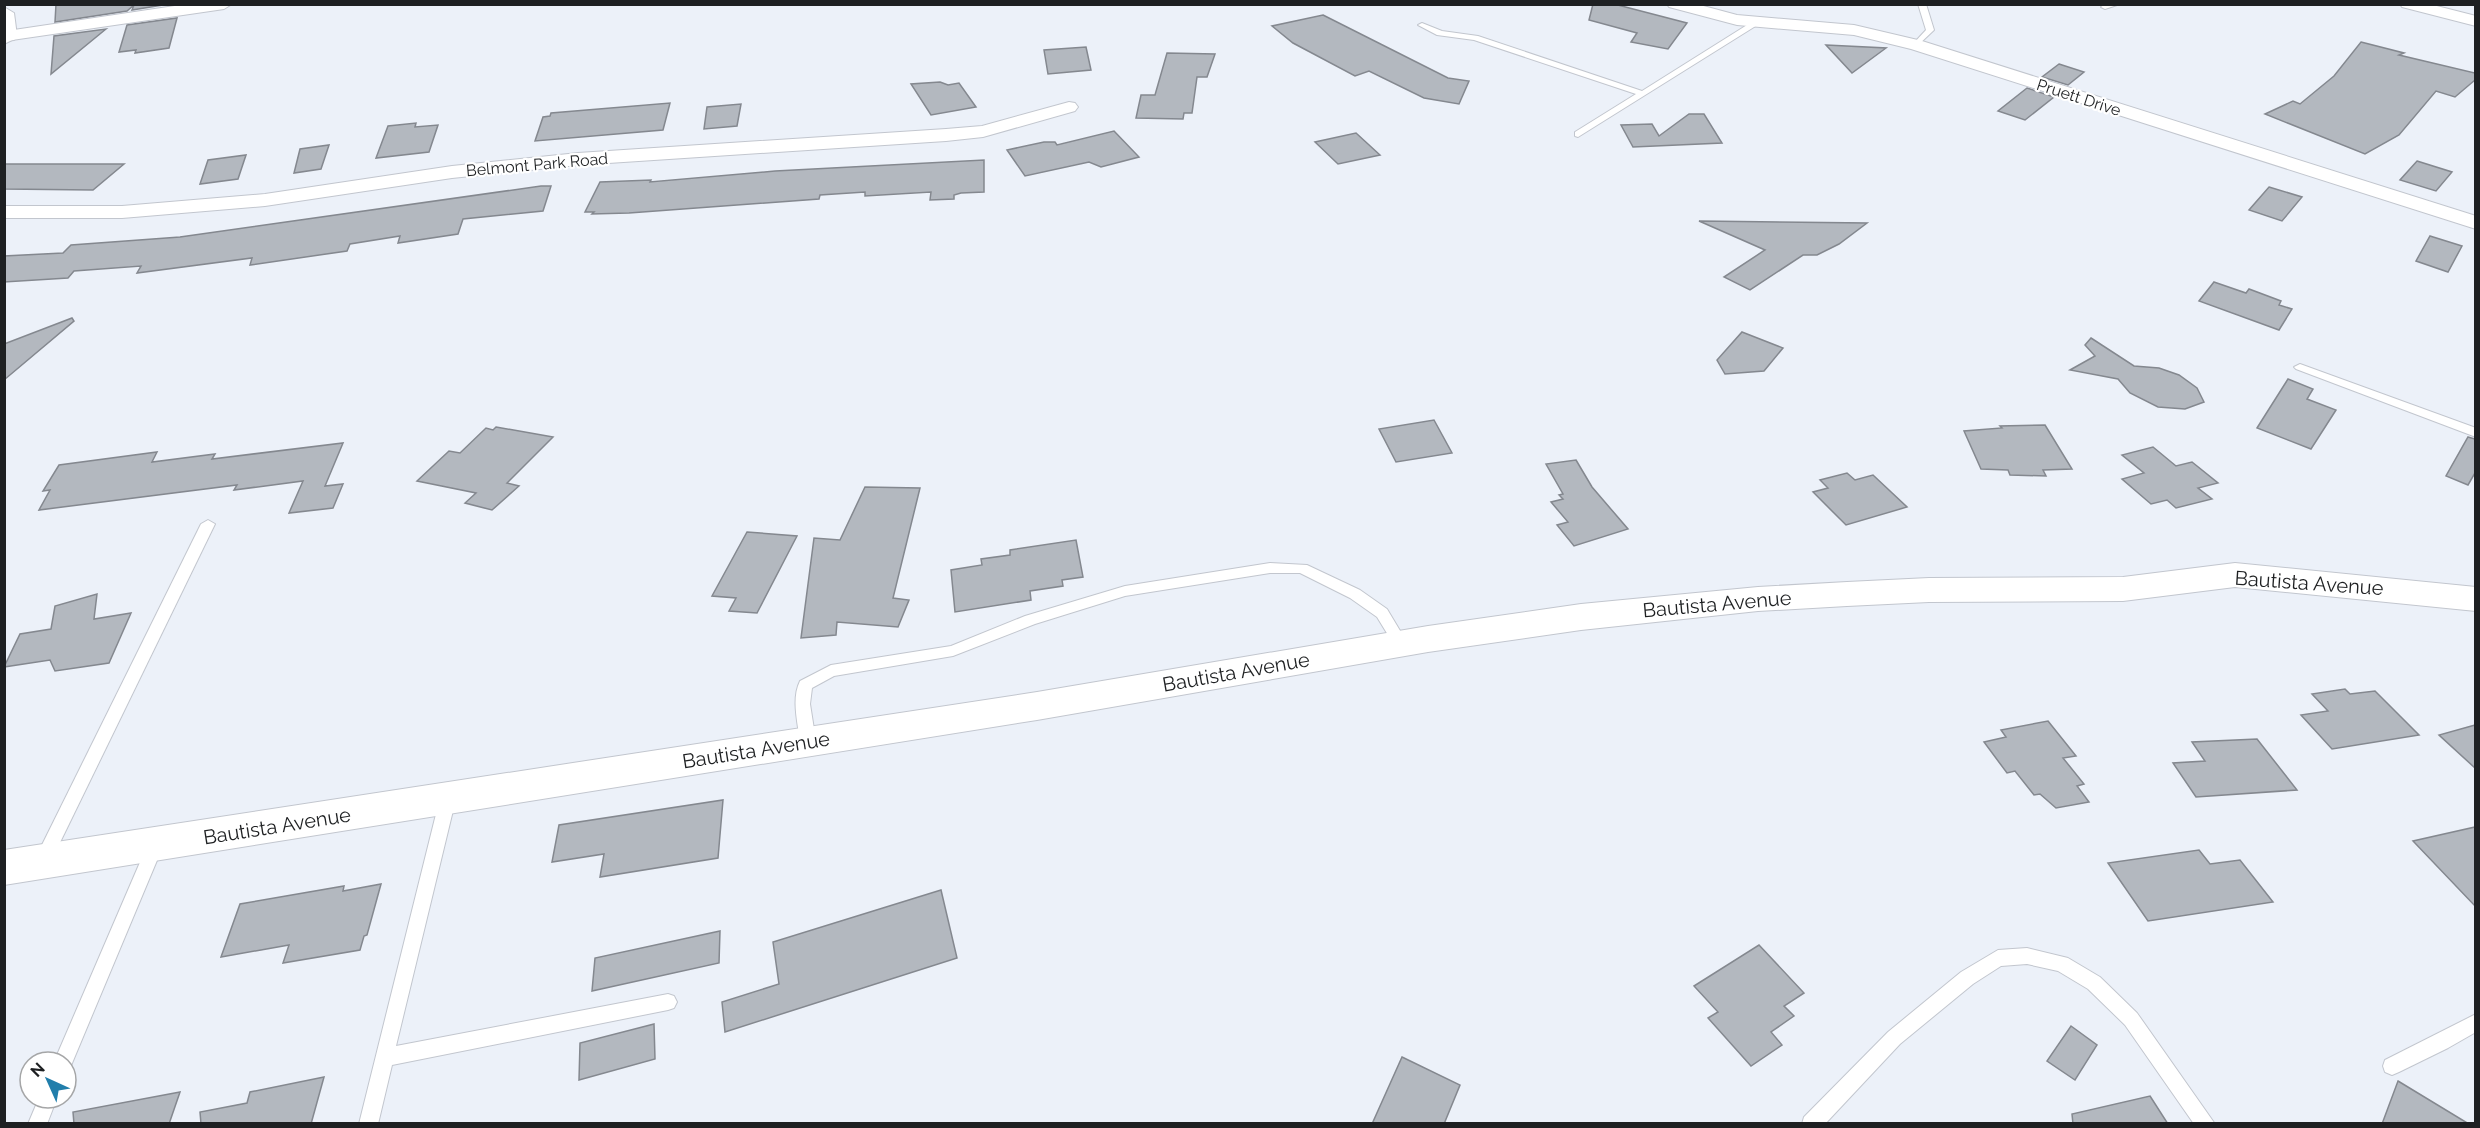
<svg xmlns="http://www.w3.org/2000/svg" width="2480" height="1128" viewBox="0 0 2480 1128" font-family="Raleway,sans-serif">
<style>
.building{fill:#b3b8bf;stroke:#84888f;stroke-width:1.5}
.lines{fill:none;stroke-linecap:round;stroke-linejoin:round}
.lane-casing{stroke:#c2c6ce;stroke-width:2}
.street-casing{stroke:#c2c6ce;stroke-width:2}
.secondary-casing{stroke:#c2c6ce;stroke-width:2}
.lane{fill:#fff;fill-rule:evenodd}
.street{fill:#fff;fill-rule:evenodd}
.secondary{fill:#fff;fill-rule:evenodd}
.labels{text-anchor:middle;stroke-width:4.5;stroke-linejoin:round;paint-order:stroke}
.far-street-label{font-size:16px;fill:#1e2022;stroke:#fff}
.street-label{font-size:20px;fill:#1e2022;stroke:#fff}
</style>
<rect width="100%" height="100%" fill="#ecf1f9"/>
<g class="building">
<polygon points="56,4 169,4 132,10 134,5 127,11 55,22"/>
<polygon points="1593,4 1614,4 1687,23 1668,49 1631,42 1637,33 1589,20"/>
<polygon points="1323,15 1448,78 1469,81 1459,104 1424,98 1369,71 1355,76 1293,43 1272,26"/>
<polygon points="177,18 169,48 135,53 136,50 119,52 127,25"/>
<polygon points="106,29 51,74 54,36"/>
<polygon points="2361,42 2404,53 2399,55 2475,73 2475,80 2455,97 2436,91 2399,135 2365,154 2265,114 2293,101 2300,104 2334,76"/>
<polygon points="1826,45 1886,48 1852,73"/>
<polygon points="1086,47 1091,70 1048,74 1044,50"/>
<polygon points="1167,53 1215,54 1207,77 1197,77 1192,113 1184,113 1183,119 1136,118 1141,95 1155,95"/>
<polygon points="2059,64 2084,72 2068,85 2042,77"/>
<polygon points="940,82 948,85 959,83 976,107 931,115 911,84"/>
<polygon points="2027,88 2054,97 2025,120 1998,111"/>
<polygon points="670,103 663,130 535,141 543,117 550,116 551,113"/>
<polygon points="741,104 737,126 704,129 707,107"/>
<polygon points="1689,114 1704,114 1722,143 1633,147 1621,125 1652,124 1659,136"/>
<polygon points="416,123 415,127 438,125 429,152 376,158 388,126"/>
<polygon points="1114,131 1139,157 1101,167 1089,162 1025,176 1007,150 1044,142 1055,142 1057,145"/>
<polygon points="1356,133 1380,155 1338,164 1315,142"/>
<polygon points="329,145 321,169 294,173 300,149"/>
<polygon points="246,155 238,179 200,184 208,160"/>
<polygon points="984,160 984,192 961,193 954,195 954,199 930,200 931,192 865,196 865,192 820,195 819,199 629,213 592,214 594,212 585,212 600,182 651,180 650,182 775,171"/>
<polygon points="2417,161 2452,172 2436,191 2400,180"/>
<polygon points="4,164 124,164 93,190 4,189"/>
<polygon points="541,186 551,186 543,211 463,219 458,234 398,243 400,236 350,244 347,251 250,265 252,258 137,273 141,266 74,271 68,278 4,282 4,256 63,253 71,245 180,237"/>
<polygon points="2269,187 2302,197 2282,221 2249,210"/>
<polygon points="1699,221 1867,223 1839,244 1817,255 1803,255 1750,290 1724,277 1765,250"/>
<polygon points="2430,236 2462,246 2448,272 2416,261"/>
<polygon points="2214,282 2246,293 2249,289 2281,301 2279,305 2292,309 2279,330 2199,301"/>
<polygon points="72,318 74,321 4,380 4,344"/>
<polygon points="1742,332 1783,348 1764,371 1725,374 1717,360"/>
<polygon points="2091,338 2134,366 2159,368 2179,375 2197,388 2204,402 2185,409 2158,407 2130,393 2118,379 2070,370 2095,356 2085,345"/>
<polygon points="2288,379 2313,389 2307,399 2336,410 2311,449 2257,428"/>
<polygon points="1434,420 1452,453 1396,462 1379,429"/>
<polygon points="2045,425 2072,469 2043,470 2046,476 2010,475 2008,470 1981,469 1964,431 2002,428 2000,426"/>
<polygon points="496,427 553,437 507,483 519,486 492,510 465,503 476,493 417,481 449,451 460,453 486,428 493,430"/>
<polygon points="2468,437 2475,439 2475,473 2468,485 2446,476"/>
<polygon points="343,443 325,486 343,484 333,508 289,513 303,481 234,490 237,485 39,510 50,490 43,491 59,465 157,452 152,462 215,454 212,459"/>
<polygon points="2153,447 2176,466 2192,462 2218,483 2198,488 2212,499 2176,508 2167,500 2151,504 2122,479 2144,473 2122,455"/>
<polygon points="1576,460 1592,487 1628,529 1574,546 1557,525 1568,522 1551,502 1563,499 1559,495 1563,494 1546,464"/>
<polygon points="1847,473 1855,480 1873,475 1907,507 1846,525 1813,492 1828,488 1820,480"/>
<polygon points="865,487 920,488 893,598 909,600 898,627 837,622 836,635 801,638 814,538 840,540"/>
<polygon points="747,532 797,536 757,613 729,611 736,598 712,596"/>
<polygon points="1076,540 1083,577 1062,580 1063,586 1030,591 1031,600 955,612 951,570 982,565 981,559 1010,555 1010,550"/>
<polygon points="97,594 94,619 131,613 109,663 55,671 50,660 4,667 20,634 51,629 55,606"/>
<polygon points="2345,689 2350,694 2375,691 2419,735 2332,749 2301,715 2328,711 2312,694"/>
<polygon points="2048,721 2076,756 2063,758 2084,784 2077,786 2089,802 2056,808 2040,794 2034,795 2015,771 2007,773 1984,742 2006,737 2001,730"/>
<polygon points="2475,725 2475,768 2439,735"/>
<polygon points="2257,739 2297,790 2196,797 2173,763 2205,761 2192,742"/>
<polygon points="723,800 718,858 600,877 604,854 552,862 559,825"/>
<polygon points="2475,827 2475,906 2413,841"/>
<polygon points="2199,850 2210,864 2240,860 2273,902 2148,921 2108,863"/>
<polygon points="381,884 367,935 364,936 360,950 283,963 289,945 221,957 240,904 344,886 343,891"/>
<polygon points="941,890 957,958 725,1032 722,1002 779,984 773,942"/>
<polygon points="720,931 719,963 592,991 595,958"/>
<polygon points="1759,945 1804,993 1784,1006 1794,1016 1771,1032 1782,1045 1751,1066 1708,1018 1718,1012 1694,986"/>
<polygon points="654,1024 655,1059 579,1080 580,1043"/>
<polygon points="2071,1026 2097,1045 2075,1080 2047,1061"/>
<polygon points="1402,1057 1460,1085 1444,1124 1372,1124"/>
<polygon points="324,1077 311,1124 201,1124 200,1112 247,1103 250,1092"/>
<polygon points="2398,1081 2469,1124 2382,1124"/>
<polygon points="180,1092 169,1124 74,1124 73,1112"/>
<polygon points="2150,1096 2168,1124 2073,1124 2072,1114"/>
</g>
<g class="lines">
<defs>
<g id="lane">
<polygon points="1918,4 1926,4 1934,30 1916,47 1912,45 1926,30"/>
<polygon points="2120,4 2105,9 2101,7 2105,4"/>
<polygon points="1755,20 1762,22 1578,137 1575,136 1575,132 1636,94 1474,40 1437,35 1418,25 1422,23 1442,31 1478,36 1642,91"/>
<polygon points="2300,364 2476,428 2476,437 2296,369 2294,367"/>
<polygon points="208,520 215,524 50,863 44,865 38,863 36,858 38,853 201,524"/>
<path d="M1270 563 1307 565 1360 590 1387 609 1408 644 1406 648H1396L1377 617 1350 598 1300 573H1270L1125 596 1035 624 953 656 834 676 812 688 810 704 816 742 813 746 808 748 803 746 800 742C798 723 791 699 800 681L831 665 951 646 1025 616 1125 586Z"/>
<polygon points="448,791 454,793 456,798 396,1046 668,994 674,996 677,1002 674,1008 668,1010 392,1065 378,1124 359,1124 440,798 442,793"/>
<polygon points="155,839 161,841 163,846 70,1068 66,1070 66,1062 54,1062 147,846 149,841"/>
<polygon points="2027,948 2068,958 2100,977 2137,1013 2215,1124 2194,1124 2125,1025 2088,989 2058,971 2027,964 2001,966 1973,984 1900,1044 1825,1124 1802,1124 1804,1117 1888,1032 1961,972 1998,950"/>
<polygon points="2476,1014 2476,1032 2448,1048 2399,1072 2392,1075 2385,1072 2383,1066 2385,1060"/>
<polygon points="39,1098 57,1098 47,1124 28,1124"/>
</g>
<g id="street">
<polygon points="188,4 232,4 224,9 12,40 4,44 4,32 7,31"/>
<polygon points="1667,4 1696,4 1737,15 1854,25 1922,41 2476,216 2476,229 1911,49 1854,35 1737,25 1669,7"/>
<polygon points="2400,4 2429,4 2476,16 2476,26 2402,7"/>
<polygon points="1069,102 1075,103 1078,107 1075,111 983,137 946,141 578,165 452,178 265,206 122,218 4,218 4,206 122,206 265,194 452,166 578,153 946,129 982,126"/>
</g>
<g id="secondary">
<polygon points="4,7 14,13 17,36 14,40 4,41"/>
<polygon points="2235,563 2476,587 2476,611 2235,587 2123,601 1929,602 1847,606 1758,611 1581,630 1428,652 1037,720 4,885 4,850 1037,692 1428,626 1581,604 1758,587 1847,582 1929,578 2123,577"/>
</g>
</defs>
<use href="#lane" class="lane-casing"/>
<use href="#street" class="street-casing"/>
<use href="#secondary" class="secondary-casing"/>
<use href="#lane" class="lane"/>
<use href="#street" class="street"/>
<use href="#secondary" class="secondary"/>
</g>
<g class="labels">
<g class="far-street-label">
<text transform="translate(2079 97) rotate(18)" y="6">Pruett Drive</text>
<text transform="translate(537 164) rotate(-5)" y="6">Belmont Park Road</text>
</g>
<g class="street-label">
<text transform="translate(2309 583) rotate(4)" y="7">Bautista Avenue</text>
<text transform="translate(1717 604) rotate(-5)" y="7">Bautista Avenue</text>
<text transform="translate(1236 672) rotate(-10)" y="7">Bautista Avenue</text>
<text transform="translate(756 750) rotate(-9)" y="7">Bautista Avenue</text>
<text transform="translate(277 826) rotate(-9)" y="7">Bautista Avenue</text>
</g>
</g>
<rect width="2480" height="1128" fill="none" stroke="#1e2022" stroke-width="12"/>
<g transform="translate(48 1080) rotate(315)"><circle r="28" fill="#ffffff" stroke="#a5a6a7" stroke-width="1.5"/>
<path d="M0-4.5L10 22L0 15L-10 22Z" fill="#217eab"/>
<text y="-9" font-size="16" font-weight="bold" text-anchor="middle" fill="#1e2022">N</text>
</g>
</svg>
